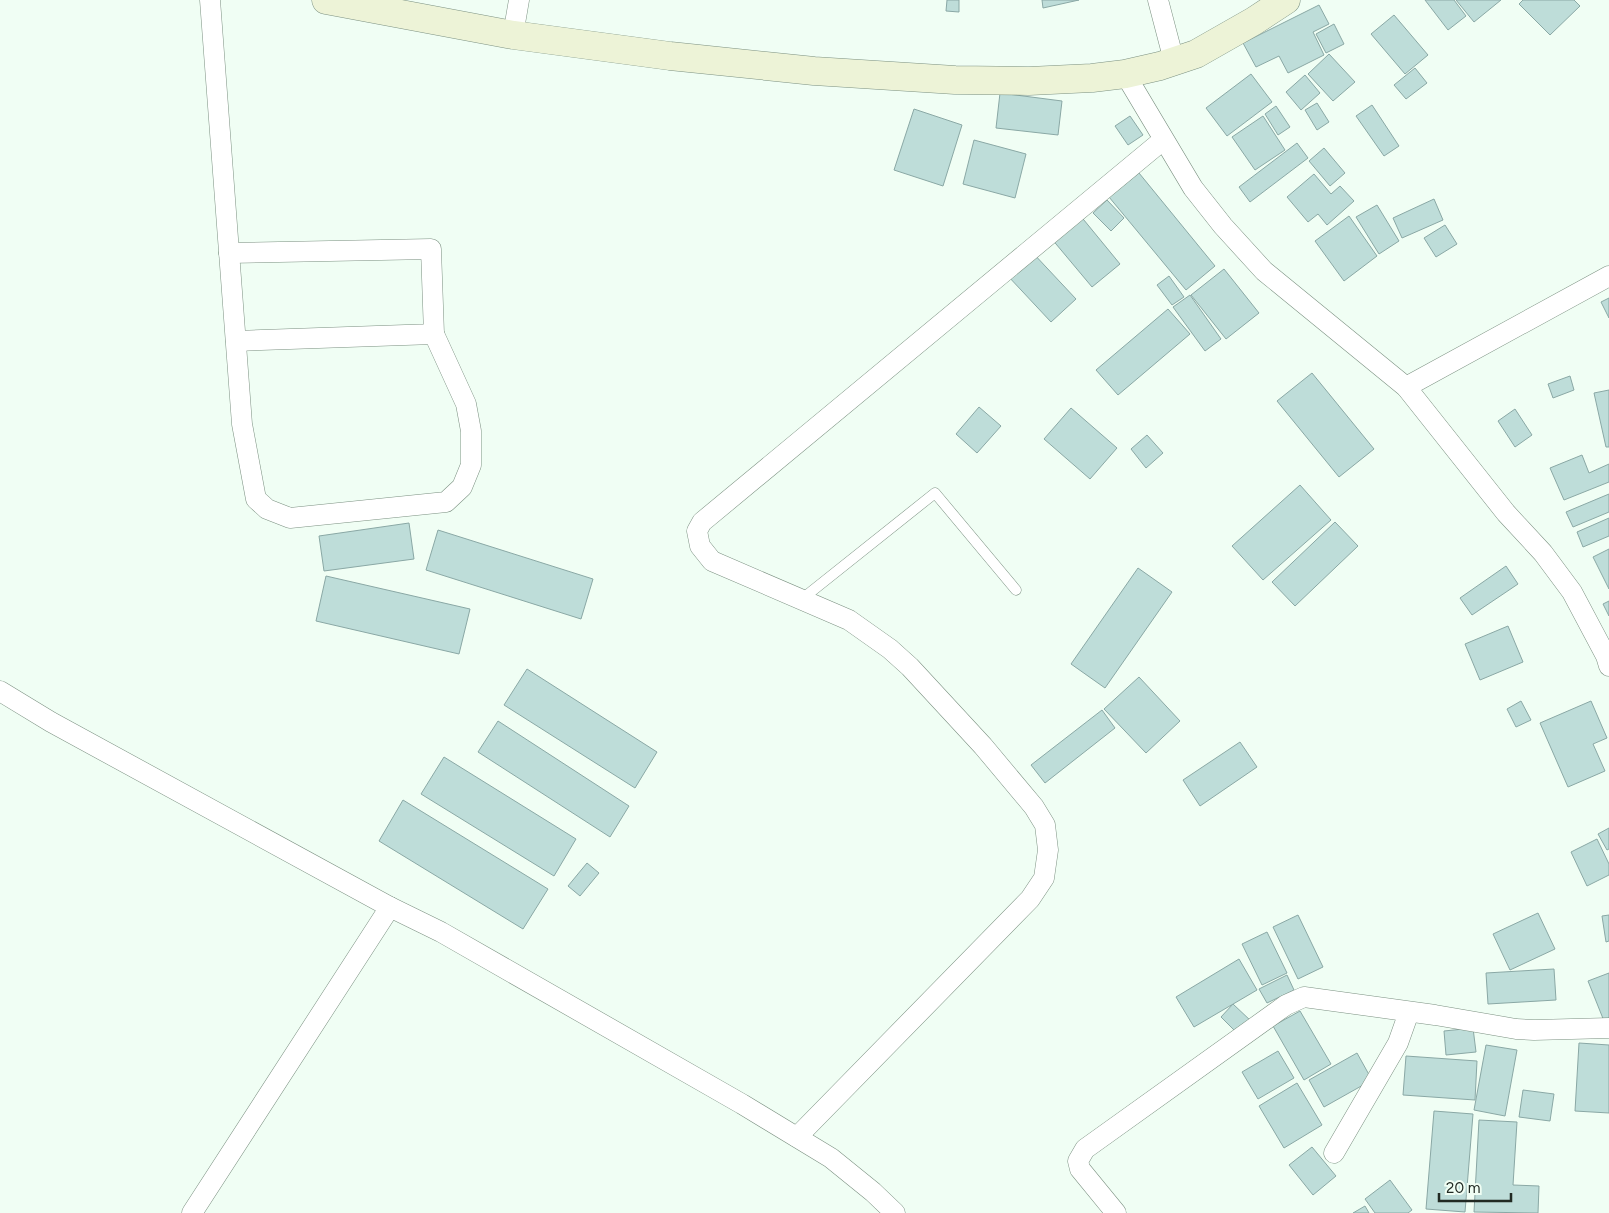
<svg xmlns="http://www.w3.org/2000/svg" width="1609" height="1213" viewBox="0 0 1609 1213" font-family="Figtree,sans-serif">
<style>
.building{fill:#beddd9;stroke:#8aa8a5}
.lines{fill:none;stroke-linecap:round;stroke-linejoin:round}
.lane-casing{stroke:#7c9182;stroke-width:11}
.street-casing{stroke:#7c9182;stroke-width:21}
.secondary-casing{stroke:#7c9182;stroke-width:29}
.lane{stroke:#fff;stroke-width:10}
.street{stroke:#fff;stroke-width:20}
.secondary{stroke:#edf3d7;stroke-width:28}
</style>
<rect width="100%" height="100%" fill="#f0fef4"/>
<g class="building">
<polygon points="947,0 959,0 959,12 946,11"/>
<polygon points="1042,0 1079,0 1043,8"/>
<polygon points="1425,0 1454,0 1466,16 1448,30"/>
<polygon points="1456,0 1501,0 1474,22"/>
<polygon points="1523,0 1574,0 1580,6 1550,35 1519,4"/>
<polygon points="1319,5 1329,24 1313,32 1324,55 1288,73 1279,56 1256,67 1243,43"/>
<polygon points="1394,15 1428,55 1405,74 1371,34"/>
<polygon points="1334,24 1344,44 1326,53 1316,34"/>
<polygon points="1329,54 1355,82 1333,101 1308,74"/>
<polygon points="1415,68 1427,83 1406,99 1394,85"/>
<polygon points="1251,74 1272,102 1227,136 1206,108"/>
<polygon points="1305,75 1320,93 1301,110 1286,92"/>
<polygon points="1000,93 1062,101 1058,135 996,128"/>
<polygon points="1317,103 1329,122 1317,130 1305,110"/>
<polygon points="1372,105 1399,146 1384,156 1356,116"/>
<polygon points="1276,106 1290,127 1278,135 1265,114"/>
<polygon points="914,109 962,125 943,186 894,170"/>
<polygon points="1130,116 1143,135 1128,145 1115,126"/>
<polygon points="1263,116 1285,150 1255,170 1232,137"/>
<polygon points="974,140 1026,154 1015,198 963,184"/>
<polygon points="1297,143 1308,158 1250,202 1239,187"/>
<polygon points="1324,148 1345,173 1330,186 1309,161"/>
<polygon points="1139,173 1215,266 1186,290 1109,197"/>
<polygon points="1314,174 1331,194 1340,186 1354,201 1327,225 1318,214 1308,222 1287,197"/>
<polygon points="1434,199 1443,220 1402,238 1393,218"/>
<polygon points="1107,200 1124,218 1111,231 1093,213"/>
<polygon points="1377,205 1399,241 1379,254 1356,217"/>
<polygon points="1079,214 1120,264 1092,287 1051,238"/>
<polygon points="1349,216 1377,256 1344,281 1315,241"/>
<polygon points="1445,225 1457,244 1436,257 1424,238"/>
<polygon points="1032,252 1076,299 1051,322 1007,275"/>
<polygon points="1224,269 1259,313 1226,339 1191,295"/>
<polygon points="1169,276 1184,297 1172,305 1157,285"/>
<polygon points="1190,295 1221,339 1205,351 1173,307"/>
<polygon points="1609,298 1609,318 1601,302"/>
<polygon points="1168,309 1190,334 1118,395 1096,370"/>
<polygon points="1312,373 1374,449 1339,477 1277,401"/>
<polygon points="1570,376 1574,390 1553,398 1548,384"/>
<polygon points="1609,390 1609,447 1606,447 1594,393"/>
<polygon points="979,407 1001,426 977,453 956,434"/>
<polygon points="1071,408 1117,448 1090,479 1044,439"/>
<polygon points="1515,409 1532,435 1515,447 1498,421"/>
<polygon points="1147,435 1163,453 1146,468 1131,449"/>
<polygon points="1582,455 1589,473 1609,464 1609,482 1564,500 1550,468"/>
<polygon points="1300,485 1331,520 1263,580 1232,546"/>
<polygon points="1609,494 1609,512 1573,527 1566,512"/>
<polygon points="1609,518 1609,536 1583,547 1577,532"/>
<polygon points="1335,522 1358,546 1295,606 1272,582"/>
<polygon points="409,523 414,559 324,571 319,536"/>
<polygon points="438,530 593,579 581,619 426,570"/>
<polygon points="1609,549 1609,589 1593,557"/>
<polygon points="1506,566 1518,584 1472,615 1460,598"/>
<polygon points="1138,568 1172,592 1105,688 1071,664"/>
<polygon points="326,576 470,609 459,654 316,621"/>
<polygon points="1609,601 1609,616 1603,604"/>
<polygon points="1508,626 1523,662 1480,680 1465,644"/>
<polygon points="527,669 657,752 635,788 504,705"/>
<polygon points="1139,677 1180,721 1146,753 1104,709"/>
<polygon points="1521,701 1531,720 1516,727 1507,709"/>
<polygon points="1591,701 1607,738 1593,744 1605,771 1568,787 1540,723"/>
<polygon points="1102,710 1115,728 1045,783 1031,765"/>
<polygon points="498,721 629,806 610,837 478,752"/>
<polygon points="1240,742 1257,767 1200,806 1183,780"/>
<polygon points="444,757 576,839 554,876 421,794"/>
<polygon points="403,800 548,889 523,929 379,841"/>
<polygon points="1609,828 1609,849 1607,850 1598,834"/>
<polygon points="1597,839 1609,864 1609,875 1587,886 1571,852"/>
<polygon points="587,863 599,873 580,896 568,886"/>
<polygon points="1538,913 1555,949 1510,970 1493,934"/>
<polygon points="1298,915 1323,967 1298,979 1273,927"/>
<polygon points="1609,915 1609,941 1606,942 1602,916"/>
<polygon points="1267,932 1287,973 1262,985 1242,944"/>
<polygon points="1239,959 1257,990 1194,1027 1176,997"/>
<polygon points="1554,969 1556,1000 1488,1004 1486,973"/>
<polygon points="1609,973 1609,1018 1604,1021 1588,981"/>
<polygon points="1287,975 1294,990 1267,1003 1259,989"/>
<polygon points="1233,1004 1251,1021 1238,1034 1221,1017"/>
<polygon points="1300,1011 1331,1064 1304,1080 1273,1026"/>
<polygon points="1473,1028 1476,1052 1446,1055 1444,1031"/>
<polygon points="1579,1043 1609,1045 1609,1113 1575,1111"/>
<polygon points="1486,1045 1517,1050 1505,1116 1474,1110"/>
<polygon points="1278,1051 1294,1078 1258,1099 1242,1072"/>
<polygon points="1357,1053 1372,1080 1324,1107 1309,1080"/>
<polygon points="1406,1056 1477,1061 1475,1100 1403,1095"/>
<polygon points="1297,1083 1322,1125 1284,1148 1259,1106"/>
<polygon points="1523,1090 1554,1094 1550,1121 1519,1117"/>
<polygon points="1434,1111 1473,1114 1465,1212 1426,1209"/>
<polygon points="1479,1120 1517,1122 1513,1185 1539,1186 1538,1213 1474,1212"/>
<polygon points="1312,1147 1336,1176 1313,1195 1289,1165"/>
<polygon points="1390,1180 1412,1210 1408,1213 1375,1213 1365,1199"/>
<polygon points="1365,1206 1369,1213 1353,1213"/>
</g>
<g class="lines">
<defs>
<polyline id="lane" points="802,599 935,493 1016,590"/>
<g id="street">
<polyline points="210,0 242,424 256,499 267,509 290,518 446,502 462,487 471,465 471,431 466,404 434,334"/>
<polyline points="1158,0 1174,61"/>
<polyline points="513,35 519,0"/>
<polyline points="1125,74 1193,188 1223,226 1264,271 1406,387 1506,513 1543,553 1572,592 1606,656 1609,666"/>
<polyline points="229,253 431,249 434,334 236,341"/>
<polyline points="1406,387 1609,276"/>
<polyline points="0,691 51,722 390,907"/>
<polyline points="797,1137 1030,899 1044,878 1048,850 1045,825 1034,807 983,746 910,667 890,649 849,620 712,561 700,546 697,531 702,522 1163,140"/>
<polyline points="1334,1153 1398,1043 1409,1012"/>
<polyline points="192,1213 390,907 441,932 742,1104 831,1158 873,1192 895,1213"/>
<polyline points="1116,1213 1080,1169 1078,1161 1085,1149 1286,1005 1304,997 1435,1015 1516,1029 1534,1030 1609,1028"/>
</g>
<polyline id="secondary" points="326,0 513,35 670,56 814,71 955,80 1029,81 1092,78 1125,74 1160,66 1196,54 1254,21 1286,0"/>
</defs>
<use href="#lane" class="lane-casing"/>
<use href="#street" class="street-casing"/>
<use href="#secondary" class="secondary-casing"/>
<use href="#lane" class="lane"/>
<use href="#street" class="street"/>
<use href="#secondary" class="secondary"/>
</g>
<path d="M1439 1193v8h72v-8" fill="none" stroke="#212a23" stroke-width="2.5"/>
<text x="1446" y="1193" font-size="15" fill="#212a23" stroke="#f0fef4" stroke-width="4" paint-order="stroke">20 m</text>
</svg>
